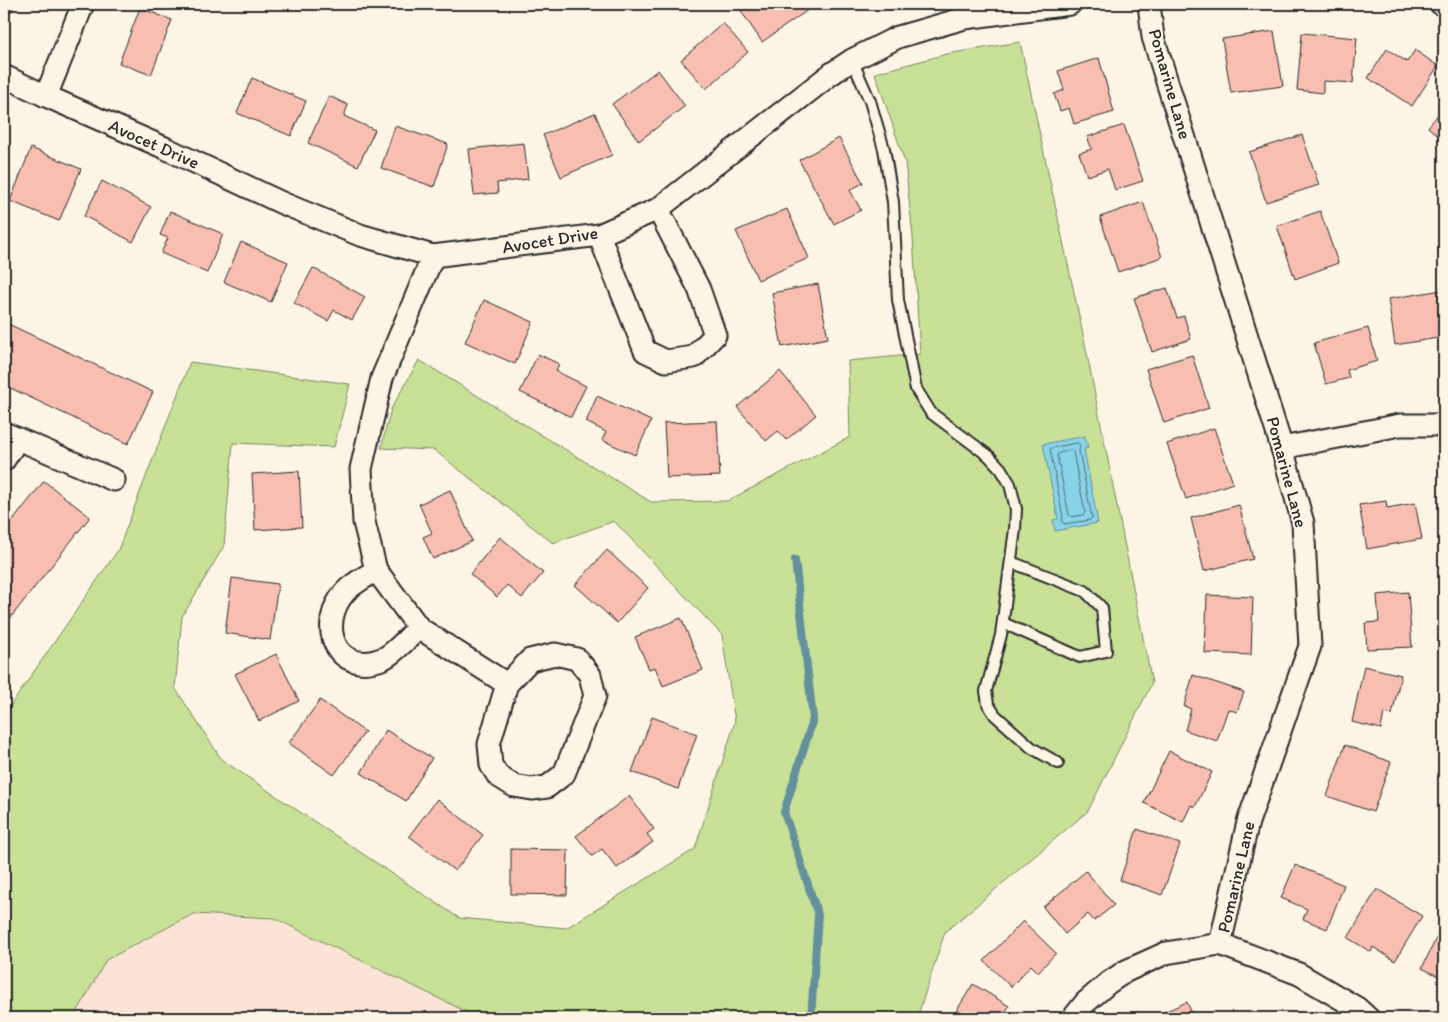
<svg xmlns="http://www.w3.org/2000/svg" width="1448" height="1022" viewBox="0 0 1448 1022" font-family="Itim,sans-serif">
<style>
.built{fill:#fbe4d5}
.green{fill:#c8e197;stroke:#7a8661}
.water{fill:#88d3e8;stroke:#63909c}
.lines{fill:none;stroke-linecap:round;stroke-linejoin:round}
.shore{stroke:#506e77;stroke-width:1}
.stream{stroke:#63909c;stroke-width:8}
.building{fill:#f8beb1;stroke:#2b2b2b}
.lane-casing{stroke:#2b2b2b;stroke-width:14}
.street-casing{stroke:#2b2b2b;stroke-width:25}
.lane{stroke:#fcf5e5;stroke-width:10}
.street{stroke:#fcf5e5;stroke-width:21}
.labels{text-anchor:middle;stroke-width:4;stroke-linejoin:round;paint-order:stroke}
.street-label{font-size:18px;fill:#2b2b2b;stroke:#fcf5e5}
</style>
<rect width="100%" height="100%" fill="#fcf5e5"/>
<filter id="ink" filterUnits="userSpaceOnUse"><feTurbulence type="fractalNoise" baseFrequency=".02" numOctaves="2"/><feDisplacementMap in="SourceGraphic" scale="10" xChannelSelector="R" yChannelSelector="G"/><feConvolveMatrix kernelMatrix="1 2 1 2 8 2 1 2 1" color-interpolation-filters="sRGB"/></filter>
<g filter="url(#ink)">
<polygon class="built" points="193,914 274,918 479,1018 74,1018 106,960"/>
<polygon class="green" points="1020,42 1084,339 1152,683 1088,811 945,932 917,1018 479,1018 274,918 193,914 106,960 74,1018 4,1018 4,715 118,550 190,362 350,384 334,447 233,443 224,546 182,617 175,688 222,760 459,918 566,928 695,849 735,722 722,635 614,521 553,543 434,450 381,448 391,409 419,360 651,502 727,501 850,437 848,361 920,354 913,237 905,162 875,73 947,54"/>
<polygon class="water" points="1085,436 1088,448 1084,449 1098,523 1055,531 1053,520 1058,519 1043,444"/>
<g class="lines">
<g class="shore">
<polygon points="1078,443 1080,445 1079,451 1092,518 1090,520 1064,524 1062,522 1063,517 1050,449 1052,448"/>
<polygon points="1071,450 1073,452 1085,512 1083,515 1071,517 1069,515 1057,455 1059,453"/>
</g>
<polyline class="stream" points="795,560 813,719 784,812 818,915 811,1018"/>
</g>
<g class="building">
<polygon points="4,4 15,4 11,12 4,8"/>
<polygon points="751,4 804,4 808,10 762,42 741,11"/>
<polygon points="140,8 172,20 151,75 119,63"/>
<polygon points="723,23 748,52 706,89 681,60"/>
<polygon points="1274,31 1283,86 1231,93 1222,39"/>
<polygon points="1302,33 1357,38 1353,83 1323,81 1323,93 1297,90"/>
<polygon points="1387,49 1407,62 1415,50 1438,66 1412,106 1368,78"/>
<polygon points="1099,58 1114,112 1074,124 1069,108 1060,111 1054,94 1064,90 1058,71"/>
<polygon points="658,70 685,106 639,141 612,104"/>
<polygon points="252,78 306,101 291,136 237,113"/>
<polygon points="329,96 348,105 344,116 375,130 358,166 308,143"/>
<polygon points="1444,107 1444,141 1428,127"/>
<polygon points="595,113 612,155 561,177 543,135"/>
<polygon points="1124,125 1143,181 1115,190 1108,169 1087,176 1079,153 1092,149 1087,137"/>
<polygon points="395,126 448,144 434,187 381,168"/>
<polygon points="1302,135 1319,185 1266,202 1249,152"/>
<polygon points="839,138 863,183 850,190 861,210 834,224 799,160"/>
<polygon points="4,142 11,146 4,158"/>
<polygon points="524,143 528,179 497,183 498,193 474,195 469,149"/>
<polygon points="31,148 81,169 59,221 10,201"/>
<polygon points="102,181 151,207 133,242 84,216"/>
<polygon points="1143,202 1162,257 1118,272 1100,217"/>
<polygon points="787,209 809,258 758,280 736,231"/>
<polygon points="170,211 223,234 207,273 161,253 168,238 160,235"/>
<polygon points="1320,211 1338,263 1295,279 1277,226"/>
<polygon points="241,242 288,262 271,302 224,282"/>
<polygon points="313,268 365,297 352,320 334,310 328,321 294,303"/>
<polygon points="818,284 828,338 782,347 772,293"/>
<polygon points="1167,288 1177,318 1184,316 1191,339 1152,352 1134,298"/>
<polygon points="1442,290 1444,305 1444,337 1395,345 1388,299"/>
<polygon points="484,300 533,322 515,364 465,342"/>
<polygon points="4,322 153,392 128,444 4,385"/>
<polygon points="1368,328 1377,361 1347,370 1349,378 1326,384 1314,343"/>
<polygon points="538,354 559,364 556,371 586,386 571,417 520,392"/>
<polygon points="1192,355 1209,408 1164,423 1146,369"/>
<polygon points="780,371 816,415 786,440 778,431 766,441 737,407"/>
<polygon points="597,396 651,421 635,455 602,440 606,432 586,422"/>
<polygon points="717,421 720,476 667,478 664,423"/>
<polygon points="1214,428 1233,483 1186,499 1167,444"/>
<polygon points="299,471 302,527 255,530 252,474"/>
<polygon points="44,481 90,517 4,626 4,532"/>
<polygon points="450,490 472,541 433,559 423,537 432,533 419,504"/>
<polygon points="1386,501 1387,508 1415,503 1422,539 1367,549 1359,505"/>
<polygon points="1239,505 1253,559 1204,571 1191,518"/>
<polygon points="500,537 543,573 522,598 507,585 497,597 470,574"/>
<polygon points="607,550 648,588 617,623 575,585"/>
<polygon points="232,578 278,584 270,640 225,633"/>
<polygon points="1408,592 1412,647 1367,649 1365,623 1379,622 1377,595"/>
<polygon points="1207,595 1253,597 1251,655 1205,653"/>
<polygon points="681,618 703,670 663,686 655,667 649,669 635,637"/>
<polygon points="276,654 299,701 259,721 235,674"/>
<polygon points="1364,666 1401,675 1392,715 1384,713 1381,729 1352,722"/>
<polygon points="1193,675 1244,692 1237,712 1228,709 1217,741 1185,730 1191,709 1184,706"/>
<polygon points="320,700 365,732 334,775 289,743"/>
<polygon points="652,717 697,734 678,789 632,772"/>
<polygon points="386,730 432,758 406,801 361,773"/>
<polygon points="1345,745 1391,762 1373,812 1327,796"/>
<polygon points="1169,751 1212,772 1195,807 1191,805 1183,822 1144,803"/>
<polygon points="629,796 654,829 647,834 653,842 617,868 602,849 592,856 576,836"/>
<polygon points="437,799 483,835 455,871 409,836"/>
<polygon points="1137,829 1180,844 1162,895 1120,880"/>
<polygon points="511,849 568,850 567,895 511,894"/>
<polygon points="1295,865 1344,885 1327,929 1303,919 1307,909 1281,898"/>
<polygon points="1086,871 1114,905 1094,921 1088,914 1065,934 1043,907"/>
<polygon points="1377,889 1422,916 1395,961 1373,947 1371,952 1348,938"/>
<polygon points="1023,921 1056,953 1038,972 1031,965 1011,987 984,961"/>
<polygon points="1443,924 1444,925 1444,979 1422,968"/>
<polygon points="973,984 1009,1006 1002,1018 952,1018"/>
<polygon points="1187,1002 1194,1018 1166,1018 1164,1012"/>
</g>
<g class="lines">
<defs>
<g id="lane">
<polyline points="852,60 870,101 884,149 893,202 898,300 916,389 931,413 989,456 1001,469 1010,484 1016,509 1015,529 1001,635 986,691 988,704 995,715 1032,748 1058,763"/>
<polyline points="1003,623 1080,657 1106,651 1102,608 1085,591 1011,562"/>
</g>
<g id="street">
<polyline points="1149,4 1153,37 1282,448 1303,523 1310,646 1248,822 1220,944"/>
<polyline points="1441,4 1444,5"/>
<polyline points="4,76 46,96 165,148 282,203 360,235 433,256 599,235 658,209 831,74 852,60 898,37 965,18 1070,4"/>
<polyline points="46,96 83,4"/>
<polyline points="599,235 645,351 666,361 694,357 715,335 699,289 658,209"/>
<polyline points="433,256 382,378 361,469 364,522 376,570 419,628 507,684"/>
<polyline points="4,433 114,480"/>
<polyline points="1282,448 1400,425 1444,425"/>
<polyline points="4,460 18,439"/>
<path d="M376 570C366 577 353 583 345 592 316 625 336 678 384 658 395 653 409 636 419 628"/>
<polygon points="555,654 577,659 590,675 595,696 564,774 547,787 532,789 514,786 498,776 491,765 489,744 507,684 530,660"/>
<polyline points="1073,1018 1085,1003 1108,983 1126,971 1166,953 1220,944 1299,974 1357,1008 1368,1018"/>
</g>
</defs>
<use href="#lane" class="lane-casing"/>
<use href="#street" class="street-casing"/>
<use href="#lane" class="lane"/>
<use href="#street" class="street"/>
</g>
</g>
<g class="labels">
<g class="street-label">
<text transform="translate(1170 84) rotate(74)" y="6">Pomarine Lane</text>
<text transform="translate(154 144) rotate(24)" y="6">Avocet Drive</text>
<text transform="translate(550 240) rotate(-9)" y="6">Avocet Drive</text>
<text transform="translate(1287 472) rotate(75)" y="6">Pomarine Lane</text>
<text transform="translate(1236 877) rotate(-77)" y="6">Pomarine Lane</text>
</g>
</g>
<rect width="1448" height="1022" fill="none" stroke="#fcf5e5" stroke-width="20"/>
<rect x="10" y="10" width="1428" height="1002" fill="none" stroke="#2b2b2b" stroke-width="2" filter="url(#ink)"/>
</svg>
